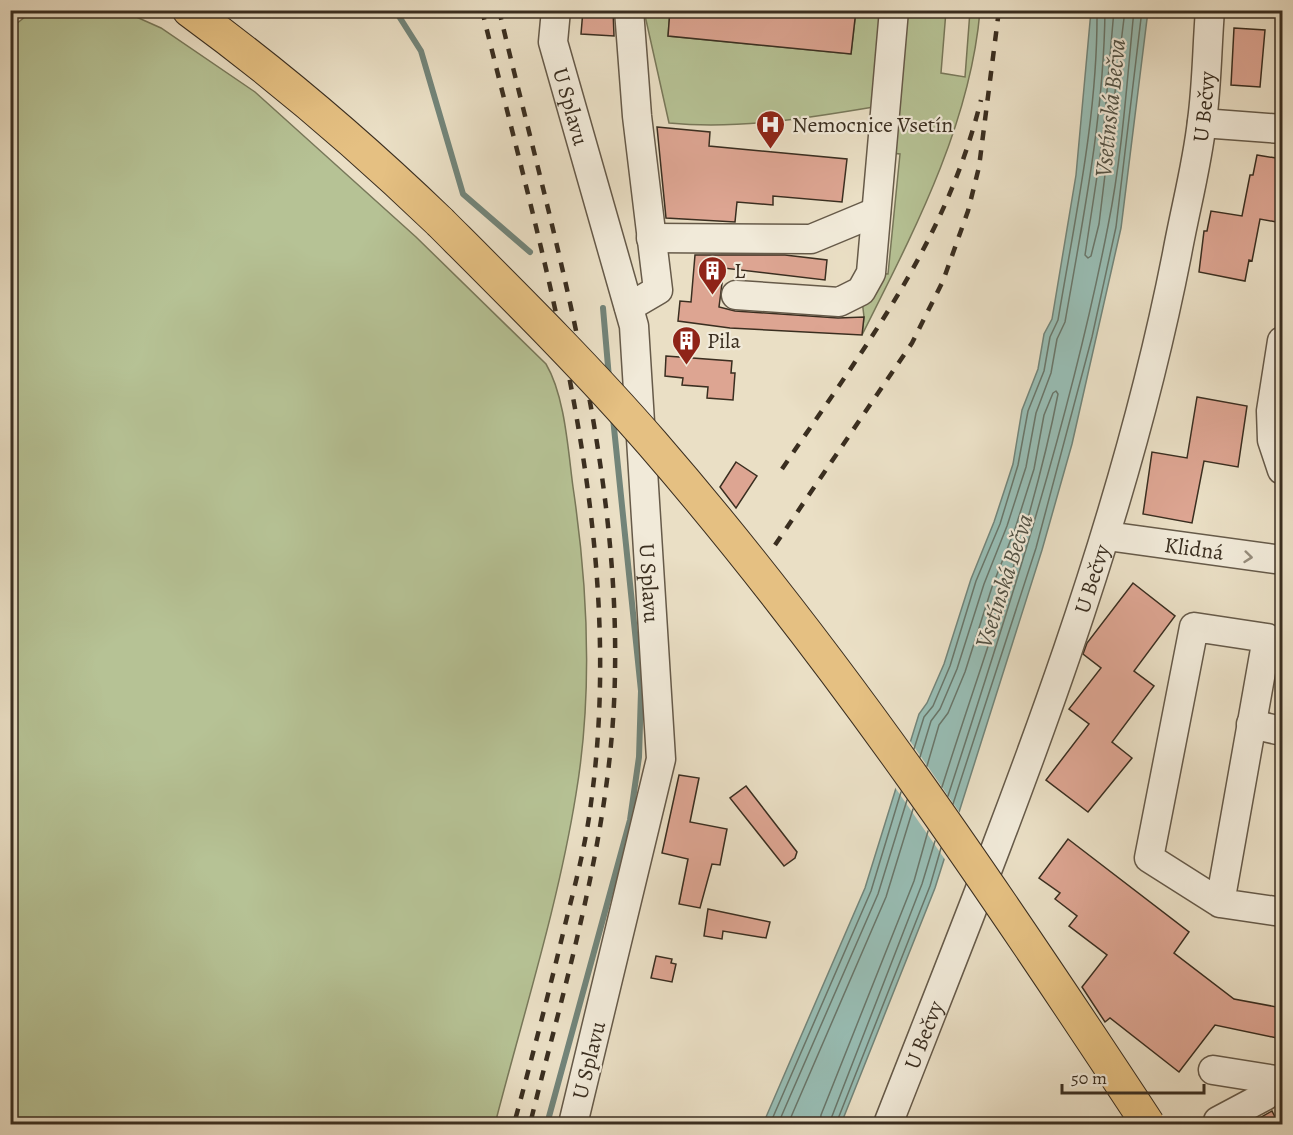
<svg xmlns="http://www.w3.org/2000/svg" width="1293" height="1135" viewBox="0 0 1293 1135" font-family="Alegreya,serif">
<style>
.green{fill:#b6c295;stroke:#78785a;stroke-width:1.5}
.water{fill:#98bdb4;stroke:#728479;stroke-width:1.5}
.pier{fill:#eadfc5}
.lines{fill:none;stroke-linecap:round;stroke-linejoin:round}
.shore{stroke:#69766a;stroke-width:1.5}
.stream{stroke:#728479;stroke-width:6}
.building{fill:#dda592;stroke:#3a2e20;stroke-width:1.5}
.minor-casing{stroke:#665a49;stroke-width:31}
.major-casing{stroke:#3a2e20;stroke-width:35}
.minor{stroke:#f1ead9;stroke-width:28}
.major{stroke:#e5c082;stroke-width:33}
.rail{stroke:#3a2e20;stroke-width:4.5;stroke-dasharray:10 10;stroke-linecap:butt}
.major-bridge-casing{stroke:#3a2e20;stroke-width:35;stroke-linecap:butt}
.major-bridge{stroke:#e5c082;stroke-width:33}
.oneway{stroke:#968c7c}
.labels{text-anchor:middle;stroke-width:4.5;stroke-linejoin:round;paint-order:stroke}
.street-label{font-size:22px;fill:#3a2e20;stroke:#f1ead9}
.poi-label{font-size:22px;fill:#3a2e20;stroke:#f1ead9;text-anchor:start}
.water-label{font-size:24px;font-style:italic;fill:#525245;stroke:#f1ead9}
</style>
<rect width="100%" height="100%" fill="#eadfc5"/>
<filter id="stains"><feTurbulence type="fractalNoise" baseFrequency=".00333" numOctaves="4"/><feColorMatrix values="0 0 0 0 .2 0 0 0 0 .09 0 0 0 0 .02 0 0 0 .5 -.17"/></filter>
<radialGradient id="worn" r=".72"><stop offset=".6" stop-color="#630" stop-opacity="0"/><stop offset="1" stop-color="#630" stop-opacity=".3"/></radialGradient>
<g class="green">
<path d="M38 11H123L161 28 255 92 416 237 546 364C565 396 568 450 573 487 588 588 593 693 576 794 558 906 523 1015 495 1124H11L10 29 31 12Z"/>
<path d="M644 11H670L668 36 851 54 856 11H946L941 73 965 77 970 11H980C970 126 913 233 862 335L864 317 861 291 871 273 888 274 900 154 882 152 885 105C814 117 741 130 669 123Z"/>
</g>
<polygon class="water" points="1091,11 1148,11 1121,228 1072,444 1042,550 935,888 841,1124 763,1124 865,888 919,714 927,703 944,664 971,579 994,522 1013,464 1022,410 1038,369 1044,334 1052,319 1076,175"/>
<polygon class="pier" points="908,738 960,813 946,861 894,786"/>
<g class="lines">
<g class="shore">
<polyline points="1114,10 1103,137 1085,255 1088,258 1091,256 1099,224 1125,10"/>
<path d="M914 749 924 717 933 706 950 666 976 581 1000 524 1018 465 1028 411 1044 371 1050 337 1058 320C1075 218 1098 114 1097 10"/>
<path d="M920 757 931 721 940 709 957 669 984 584 1007 526 1026 467 1036 413 1051 373 1057 339 1065 322C1083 219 1104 115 1105 10"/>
<path d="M927 766 939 725 948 713 965 672 992 587 1015 529 1034 469 1044 415 1053 393 1056 391 1058 394C1032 528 983 657 942 787"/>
<path d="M948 796C1009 608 1070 420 1108 226 1122 157 1127 81 1134 10"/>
<polyline points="953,804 1036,548 1092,337 1116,227 1142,10"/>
<polyline points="770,1124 871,891 901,792"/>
<polyline points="778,1124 878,894 907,800"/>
<polyline points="788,1124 886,897 913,809"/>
<polyline points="820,1124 821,1115 914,881 928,831"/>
<polyline points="829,1124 922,884 935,841"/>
<polyline points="836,1124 930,886 941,848"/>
</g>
<g class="stream">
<polyline points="395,10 421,51 463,194 530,252"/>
<polyline points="603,308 609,378"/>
<polyline points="547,1124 630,820 639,757 641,691 613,418"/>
</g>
</g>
<g class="building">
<polygon points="583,10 613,10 614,36 581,34"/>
<polygon points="670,10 856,10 851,54 668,36"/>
<polygon points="1234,28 1265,30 1260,87 1231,85"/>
<polygon points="657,127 710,132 709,146 847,159 842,202 773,196 773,205 737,202 735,222 666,218"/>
<polygon points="1257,155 1282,159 1282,223 1260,219 1252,261 1249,260 1245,281 1199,272 1204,231 1207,231 1211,211 1242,216 1250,175 1253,175"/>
<polygon points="695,255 785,255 827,260 825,280 724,268 719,307 735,311 838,318 864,317 862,335 730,328 678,321 680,301 691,302"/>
<polygon points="666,356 732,361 731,373 735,373 733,400 707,398 708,387 682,385 683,378 665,376"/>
<polygon points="1197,397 1247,406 1238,467 1204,461 1192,523 1143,514 1152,452 1187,458"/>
<polygon points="736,462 757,476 736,508 720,487"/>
<polygon points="1133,583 1175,616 1134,671 1154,686 1112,742 1132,758 1088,812 1046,780 1089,724 1069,709 1101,668 1083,654 1087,643"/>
<polygon points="679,775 699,778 690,822 727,829 720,865 712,864 700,908 679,904 688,859 662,853"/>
<polygon points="746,786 797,852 795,858 784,866 730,798"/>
<polygon points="1068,839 1189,932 1174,953 1234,999 1282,1008 1282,1039 1215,1025 1179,1072 1110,1018 1105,1022 1082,987 1107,955 1069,926 1077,916 1055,899 1060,893 1039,878"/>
<polygon points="708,909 770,922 766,938 723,931 722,939 704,936"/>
<polygon points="656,956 672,959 671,963 676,964 672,982 651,978"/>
<polygon points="1272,1111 1279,1125 1247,1125"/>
</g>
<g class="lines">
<defs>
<g id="minor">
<path id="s1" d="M556 10 553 42 634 326 661 759 573 1124"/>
<polyline points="629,10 637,116 658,290 629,307"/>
<polyline points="1202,123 1282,129"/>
<polyline points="651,238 811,239 876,212"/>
<polyline points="736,295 839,302 861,291 871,273 894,10"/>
<polyline points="1282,341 1271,411 1272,440 1282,470"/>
<path id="s2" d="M1107 536 1282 560"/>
<polyline points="1251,724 1282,731"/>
<polyline points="1220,903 1267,638 1194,627 1149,858 1220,903 1282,912"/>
<polyline points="1213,1070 1282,1081"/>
<polyline points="1218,1121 1265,1096 1279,1081"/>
<path id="s3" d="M888 1124C999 840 1118 555 1177 254 1185 210 1197 166 1202 121 1207 85 1207 47 1210 10"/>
</g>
<path id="major" d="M189 10C278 75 361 146 440 222"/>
</defs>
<use href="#minor" class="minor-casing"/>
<use href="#major" class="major-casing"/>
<use href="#minor" class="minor"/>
<use href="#major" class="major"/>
<g class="rail">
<path d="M482 10C545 269 628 534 591 803 586 844 575 885 565 925 549 992 532 1058 514 1124"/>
<path d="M499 10C550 224 619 451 615 672 613 827 567 975 530 1124"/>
<path d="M782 469C863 349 945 245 981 100"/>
<polyline points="775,545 912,343 943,281 968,211 979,167 999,10"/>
</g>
<defs>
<path id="major-bridge" d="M440 222C512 294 585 366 652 443 836 655 994 890 1148 1124"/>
</defs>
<use href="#major-bridge" class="major-bridge-casing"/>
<use href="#major-bridge" class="major-bridge"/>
</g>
<defs><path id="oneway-chevron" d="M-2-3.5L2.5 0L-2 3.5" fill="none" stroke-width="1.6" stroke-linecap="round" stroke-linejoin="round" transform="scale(1.5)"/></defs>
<use class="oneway" href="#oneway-chevron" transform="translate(1248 557) rotate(6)"/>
<defs>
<symbol id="hospital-pin" viewBox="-11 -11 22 30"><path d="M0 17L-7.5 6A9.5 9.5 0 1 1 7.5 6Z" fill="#8f2418" stroke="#f1ead9"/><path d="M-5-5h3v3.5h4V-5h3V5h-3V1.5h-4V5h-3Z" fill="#fff"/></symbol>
<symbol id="building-pin" viewBox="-11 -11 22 30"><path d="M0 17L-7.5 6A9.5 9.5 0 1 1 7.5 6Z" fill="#8f2418" stroke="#f1ead9"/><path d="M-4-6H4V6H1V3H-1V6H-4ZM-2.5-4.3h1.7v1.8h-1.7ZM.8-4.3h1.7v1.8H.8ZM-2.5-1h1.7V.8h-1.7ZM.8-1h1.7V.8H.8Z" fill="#fff"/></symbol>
</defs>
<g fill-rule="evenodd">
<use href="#hospital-pin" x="754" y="108" width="33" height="45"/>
<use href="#building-pin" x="696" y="254" width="33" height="45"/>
<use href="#building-pin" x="670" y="324" width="33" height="45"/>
</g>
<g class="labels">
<g class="street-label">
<text dy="8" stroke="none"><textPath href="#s1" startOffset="99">U Splavu</textPath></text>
<text dy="8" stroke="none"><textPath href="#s3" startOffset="1068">U Bečvy</textPath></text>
<text dy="8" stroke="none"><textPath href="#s2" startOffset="88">Klidná</textPath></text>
<text dy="8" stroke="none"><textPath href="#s3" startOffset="582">U Bečvy</textPath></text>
<text dy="8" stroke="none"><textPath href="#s1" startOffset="585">U Splavu</textPath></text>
<text dy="8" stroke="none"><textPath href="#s3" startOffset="96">U Bečvy</textPath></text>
<text transform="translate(588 1060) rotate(-76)" y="8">U Splavu</text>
</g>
<g class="poi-label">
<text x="792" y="132">Nemocnice Vsetín</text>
<text x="734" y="278">L</text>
<text x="707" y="348">Pila</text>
</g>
<g class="water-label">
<text transform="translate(1110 108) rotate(-84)" y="8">Vsetínská Bečva</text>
<text transform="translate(1004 581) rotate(-72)" y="8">Vsetínská Bečva</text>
</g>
</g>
<rect width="1293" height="1135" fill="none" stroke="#eadfc5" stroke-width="36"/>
<rect x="12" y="12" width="1269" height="1111" fill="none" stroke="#3a2e20" stroke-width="3"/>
<rect x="18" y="18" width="1257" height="1099" fill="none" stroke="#3a2e20" stroke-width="1.5"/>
<path d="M1062 1084v9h142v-9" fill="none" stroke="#3a2e20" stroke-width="3"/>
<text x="1071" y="1084" font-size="18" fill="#3a2e20" stroke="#f1ead9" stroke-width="4.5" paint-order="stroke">50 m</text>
<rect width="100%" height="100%" filter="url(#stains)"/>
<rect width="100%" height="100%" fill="url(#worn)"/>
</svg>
